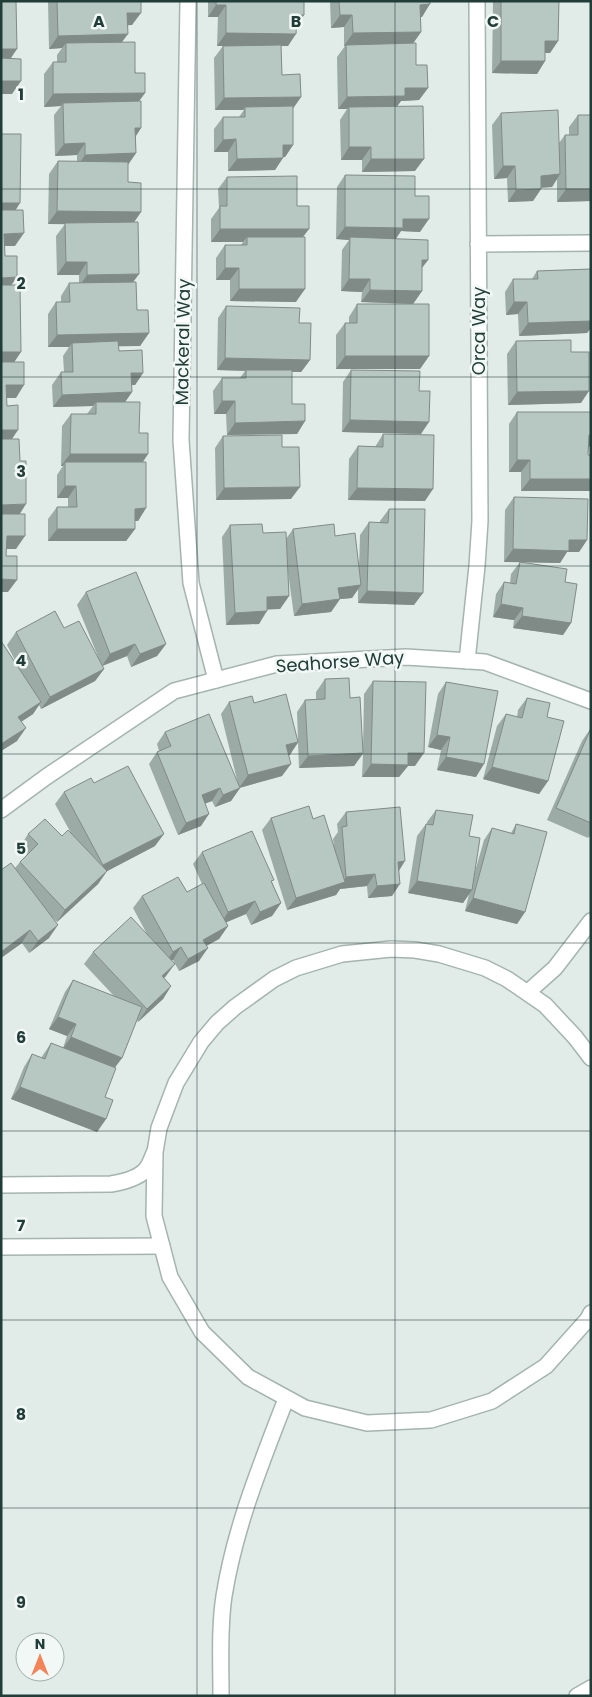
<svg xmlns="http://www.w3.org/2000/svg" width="592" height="1697" viewBox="0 0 592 1697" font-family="Poppins,sans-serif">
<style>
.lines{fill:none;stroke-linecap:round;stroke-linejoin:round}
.minor-casing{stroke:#a4b4af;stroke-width:18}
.minor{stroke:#fff;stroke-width:15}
.wall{fill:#9daba6}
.shaded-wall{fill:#808b87}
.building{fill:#b7c7c1;stroke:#808b87}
.grid{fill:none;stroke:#213d37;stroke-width:1;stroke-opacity:0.55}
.labels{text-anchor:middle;stroke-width:5;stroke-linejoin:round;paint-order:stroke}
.street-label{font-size:18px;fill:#213d37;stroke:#f2f8f5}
.grid-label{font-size:16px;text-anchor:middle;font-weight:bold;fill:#213d37;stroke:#f2f8f5;stroke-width:5;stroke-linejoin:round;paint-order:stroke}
</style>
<rect width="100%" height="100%" fill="#e1ece8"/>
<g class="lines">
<defs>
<g id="minor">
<polyline points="188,1 181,440 191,583 216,680"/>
<polyline points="478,244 591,243"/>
<polyline points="467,661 477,566 480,521 477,1"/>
<polyline points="1,810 46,777 174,691 277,664 406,657 485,662 591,701"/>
<polyline points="528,992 555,968 591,921"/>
<polyline points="591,1058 575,1037 545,1005 507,979 485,968 439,954 415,950 391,949 342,954 296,968 274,979 235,1007 217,1023 201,1042 176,1083 159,1128 155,1152 154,1216 170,1277 202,1332 248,1377 305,1408 367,1423 431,1420 492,1401 546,1366 588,1319 591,1313"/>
<path d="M1 1185 111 1184C123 1182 140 1178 147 1168 150 1164 152 1158 154 1153"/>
<polyline points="1,1247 162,1246"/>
<path d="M221 1696C221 1663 219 1629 224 1596 235 1527 261 1464 286 1399"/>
<polyline points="577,1696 591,1688"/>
</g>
</defs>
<use href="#minor" class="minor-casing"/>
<use href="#minor" class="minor"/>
</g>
<g class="wall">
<polygon points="48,1 141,1 132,25 127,25 122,42 145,93 139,101 141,128 136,136 136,153 128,165 128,182 141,212 134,222 139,274 133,282 137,310 149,333 140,346 118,346 119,351 143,373 135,385 131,385 132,392 125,402 148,454 143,462 146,508 138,521 135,521 135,529 126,541 48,541 48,519 57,507 68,507 68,498 57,498 57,475 63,466 61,466 62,426 71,414 87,414 93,406 53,407 52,385 61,372 64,372 63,356 69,347 48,347 48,314 56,302 61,302 61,296 69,283 79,283 79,275 57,275 56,236 65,224 48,224 49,174 58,161 77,162 77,155 55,156 54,115 61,106 44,107 44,74 53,62 57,62 57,55 62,48 49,49"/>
<polygon points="208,1 304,1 296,26 288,46 281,46 282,75 301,97 293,108 293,145 285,157 283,157 275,170 228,171 228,152 214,152 214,129 223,117 239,117 244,110 215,110 214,58 223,46 231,46 217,46 218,17 208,17"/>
<polygon points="330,1 430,1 422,17 420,17 421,32 413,43 416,65 428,88 419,100 401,101 397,106 415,171 362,172 362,160 341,160 340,120 347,109 338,109 337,57 345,46 344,46 344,27 331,28"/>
<polygon points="493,1 559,1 558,41 550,53 545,53 545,61 537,74 492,73"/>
<polygon points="501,113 559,143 565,135 569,135 569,127 578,115 591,201 557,202 557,179 552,187 541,188 541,189 533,201 508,202 507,178 494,179 492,125"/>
<polygon points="345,175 415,196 420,232 401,231 396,239 428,260 422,267 422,291 413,304 361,302 362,292 341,291 342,250 349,240 336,239 337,187"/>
<polygon points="227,177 297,206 303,237 296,302 230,301 230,280 216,280 216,258 225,245 241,245 243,242 211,242 211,219 219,208 218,189"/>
<polygon points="591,269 591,328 587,333 519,336 518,314 506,315 505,292 513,279 532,279 537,271"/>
<polygon points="357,304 429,356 420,369 336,369 336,335 345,323 349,323 349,317"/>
<polygon points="226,306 299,323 310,360 301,372 292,372 292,404 305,421 297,434 227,435 226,414 214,414 213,391 222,378 240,378 245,371 217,370 218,318"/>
<polygon points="516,341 571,352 581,403 508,405 507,354"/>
<polygon points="351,370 419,391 421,434 342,432 343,382"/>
<polygon points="517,412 591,412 591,445 589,447 588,455 591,491 521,491 521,472 509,472 509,424"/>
<polygon points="383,434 425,501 348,500 349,459 358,446 375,447"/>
<polygon points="223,436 282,447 291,499 216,500 215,448"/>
<polygon points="514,497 587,540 579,552 567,552 560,563 521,562 565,582 571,623 563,635 513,628 514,620 493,617 496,594 504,582 510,583 511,574 520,562 504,562 505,510"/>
<polygon points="389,509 414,605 358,603 358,589 352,598 340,599 331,612 294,616 287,565 289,596 280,609 267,609 259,624 226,625 222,537 230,525 286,539 293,529 335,536 359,568 360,535 369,522 380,523 380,521"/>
<polygon points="86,592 166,644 157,656 131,667 127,656 102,666 104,669 95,681 41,709 39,705 33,714 21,722 17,741 1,751 1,641 19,668 7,645 16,632 64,628 99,659 77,605"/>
<polygon points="325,679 350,698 363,748 364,694 373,681 415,766 408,766 399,777 362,777 363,754 354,766 299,768 298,743 289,755 282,776 239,788 221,714 229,702 254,703 298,741 297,712 305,700 316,699 316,692"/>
<polygon points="446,682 476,777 437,770 441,750 428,747 438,694"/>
<polygon points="527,698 547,717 548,781 539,794 483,779 497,726 506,714 517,717 518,710"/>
<polygon points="591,728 591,835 588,838 547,820 582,741"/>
<polygon points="165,732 240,788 231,801 215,807 212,801 205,803 201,826 178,835 149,764 157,752 159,751 157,744"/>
<polygon points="94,783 155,846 107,871 98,884 57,922 52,917 49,938 29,953 22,943 1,958 1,870 15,868 20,862 27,855 20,847 28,834 62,836 71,833 55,804 64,792"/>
<polygon points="436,810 474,875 484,840 492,828 511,833 516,824 525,912 517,924 465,911 469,894 463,903 408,893 417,836 426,824 427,824 427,822"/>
<polygon points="346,812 399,870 392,896 368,898 367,886 340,889 336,895 287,910 262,830 271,818 313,819 334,846 333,839 338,832 337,824"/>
<polygon points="202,852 272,882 281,903 272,916 251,925 246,914 226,922 228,926 219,939 206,946 199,961 179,971 173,960 172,960 166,976 164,978 171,986 163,999 138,1022 137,1020 122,1058 115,1067 105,1097 106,1119 97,1132 11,1099 24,1067 32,1054 41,1058 51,1043 63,1048 67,1036 49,1029 65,992 73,980 114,996 84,964 93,952 148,936 133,908 142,896 187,892 202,884 193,864"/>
</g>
<g class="shaded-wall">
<polygon points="430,4 422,17 412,17 420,5"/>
<polygon points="216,5 226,5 218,17 208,17"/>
<polygon points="127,13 141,13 132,25 118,26"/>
<polygon points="297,15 304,15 296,28"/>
<polygon points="340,15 352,15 344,27 331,28"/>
<polygon points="421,32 412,45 344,46 353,33"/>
<polygon points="226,33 296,34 288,46 217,46"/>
<polygon points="128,34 119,46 66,43 62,48 49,49 58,36"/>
<polygon points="545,41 558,41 550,53 537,53"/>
<polygon points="1,49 17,49 9,61 1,61"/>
<polygon points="501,61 545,61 537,74 492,73"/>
<polygon points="2,81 21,81 12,94 1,94"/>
<polygon points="405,88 428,88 419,100 401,101 396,108 349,107 347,109 338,109 347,97"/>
<polygon points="145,93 136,105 63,103 61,106 44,107 53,94"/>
<polygon points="301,97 292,110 245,107 243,110 215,110 224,98"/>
<polygon points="135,128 141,128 133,140"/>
<polygon points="236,139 228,152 214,152 223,140"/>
<polygon points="85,143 77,155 55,156 64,144"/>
<polygon points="283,145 293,145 285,157 274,157"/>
<polygon points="349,147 371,147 362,160 341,160"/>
<polygon points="136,153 127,166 77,167 85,155"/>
<polygon points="283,158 275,170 228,171 237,159"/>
<polygon points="371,159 424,159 415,171 362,172"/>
<polygon points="503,166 515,166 507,178 494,179"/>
<polygon points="560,174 552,187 532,188 541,176"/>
<polygon points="541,189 533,201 508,202 516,190"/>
<polygon points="566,189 591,189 591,201 557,202"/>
<polygon points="1,203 20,203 12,216 1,216"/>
<polygon points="57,211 141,212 132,225 48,224"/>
<polygon points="403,219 429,219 420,232 401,231 394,241 350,237 349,240 336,239 345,227"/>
<polygon points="220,229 309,229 300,241 247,237 243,242 211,242"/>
<polygon points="24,233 15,246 1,246 4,234"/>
<polygon points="422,260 428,260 419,272"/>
<polygon points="66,262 87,262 79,275 57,275"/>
<polygon points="225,268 239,268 230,280 216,280"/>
<polygon points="139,274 130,286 79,287 87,275"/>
<polygon points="17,277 8,290 1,290 1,278"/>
<polygon points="349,279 370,279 362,292 341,291"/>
<polygon points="239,289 305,289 296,302 230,301"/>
<polygon points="370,290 422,291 413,304 361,302"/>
<polygon points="514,302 527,302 518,314 506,315"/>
<polygon points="591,321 591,328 587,333 519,336 528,323"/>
<polygon points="149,333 140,346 72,347 72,343 69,347 48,347 57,335"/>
<polygon points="1,352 21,352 13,364 1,364"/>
<polygon points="345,356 429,356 420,369 336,369"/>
<polygon points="225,358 310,360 301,372 217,370"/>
<polygon points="131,373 143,373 135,385 122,385"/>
<polygon points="6,385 24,385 16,398 1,398"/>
<polygon points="589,391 581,403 508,405 517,392"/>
<polygon points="132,392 123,405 96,402 93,406 53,407 62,395"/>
<polygon points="222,401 235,401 226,414 214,414"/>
<polygon points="350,420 429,422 421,434 342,432"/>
<polygon points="305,421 297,434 227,435 235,423"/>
<polygon points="1,430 18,430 10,442 1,442"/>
<polygon points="589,435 591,435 591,445 589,447 580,447"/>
<polygon points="70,454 148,454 139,467 65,462 63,466 61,466"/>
<polygon points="517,460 530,460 521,472 509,472"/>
<polygon points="530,479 591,479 591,491 521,491"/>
<polygon points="65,486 76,486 68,498 57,498"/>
<polygon points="300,487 291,499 216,500 224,488"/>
<polygon points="357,488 433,489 425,501 348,500"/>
<polygon points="26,504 18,517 1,517 1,505"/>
<polygon points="146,508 138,521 126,521 135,509"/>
<polygon points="57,529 135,529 126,541 48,541"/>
<polygon points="7,536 25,536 16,549 1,549"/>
<polygon points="569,540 587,540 579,552 567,552 560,563 504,562 513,549"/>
<polygon points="1,579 17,580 8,592 1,592"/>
<polygon points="361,585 352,598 330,600 338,588"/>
<polygon points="367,591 423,593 414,605 358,603"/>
<polygon points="289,596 280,609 258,610 267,597"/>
<polygon points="340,599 331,612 294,616 302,604"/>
<polygon points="501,604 523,608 514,620 493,617"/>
<polygon points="267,611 259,624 226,625 235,613"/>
<polygon points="522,616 571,623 563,635 513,628"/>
<polygon points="135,644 127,656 102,666 110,654"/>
<polygon points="166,644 157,656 131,667 140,654"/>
<polygon points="104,669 95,681 41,709 50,697"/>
<polygon points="41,702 33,714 10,729 18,717"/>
<polygon points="26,728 17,741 1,751 1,744"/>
<polygon points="437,735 450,737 441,750 428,747"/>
<polygon points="298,742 290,755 277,758 286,745"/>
<polygon points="363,753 354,766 299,768 308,756"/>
<polygon points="408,753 424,753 415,766 408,766 399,777 362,777 371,764"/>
<polygon points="446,757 484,764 476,777 437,770"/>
<polygon points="291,764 282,776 239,788 248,775"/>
<polygon points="492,767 548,781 539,794 483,779"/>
<polygon points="220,788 212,801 194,808 202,795"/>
<polygon points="240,788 231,801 215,807 223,795"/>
<polygon points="209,814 201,826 178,835 186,823"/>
<polygon points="164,834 155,846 94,878 103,865"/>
<polygon points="405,861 397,874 398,862"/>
<polygon points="107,871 98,884 57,922 65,910"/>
<polygon points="375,874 367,886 340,889 336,895 287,910 296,898 342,883 346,877"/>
<polygon points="417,881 472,890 463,903 408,893"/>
<polygon points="400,884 392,896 368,898 377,886"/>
<polygon points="473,898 525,912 517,924 465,911"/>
<polygon points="255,901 246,914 220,925 228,912"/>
<polygon points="281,903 272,916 251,925 260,912"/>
<polygon points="58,925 49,938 29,953 38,941"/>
<polygon points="228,926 219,939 195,952 203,940"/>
<polygon points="30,930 22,943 1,958 1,952"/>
<polygon points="181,947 173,960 164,964 173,952"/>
<polygon points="208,948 199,961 179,971 188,959"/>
<polygon points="175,964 166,976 153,989 162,976"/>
<polygon points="171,986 163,999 138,1022 147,1009"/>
<polygon points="58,1017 76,1024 67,1036 49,1029"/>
<polygon points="71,1037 122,1058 113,1070 62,1050"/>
<polygon points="20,1087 106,1119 97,1132 11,1099"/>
</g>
<g class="building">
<polygon points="1,1 16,1 17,49 1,49"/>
<polygon points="57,1 141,1 141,13 127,13 128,34 58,36"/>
<polygon points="216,1 304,1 304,15 297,15 296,34 226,33 226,5 216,5"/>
<polygon points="339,1 430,1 430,4 420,5 421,32 353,33 352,15 340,15"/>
<polygon points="501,1 559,1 558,41 545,41 545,61 501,61"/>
<polygon points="135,42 135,73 145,73 145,93 53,94 53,62 66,62 66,43"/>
<polygon points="416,43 416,65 427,65 428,88 405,88 405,96 347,97 346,45"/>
<polygon points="281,45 282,75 300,74 301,97 224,98 223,46"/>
<polygon points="1,58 21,59 21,81 2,81 1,109"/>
<polygon points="141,101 141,128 135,128 136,153 85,155 85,143 64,144 63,103"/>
<polygon points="293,106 293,145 283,145 283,158 237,159 236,139 223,140 223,117 245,117 245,107"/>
<polygon points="423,106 424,159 371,159 371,147 349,147 349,107"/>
<polygon points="558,110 560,174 541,176 541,189 516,190 515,166 503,166 501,113"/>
<polygon points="578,115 591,115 591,189 566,189 565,135 578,135"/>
<polygon points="1,134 21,134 20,203 1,203"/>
<polygon points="58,161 128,162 128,182 141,183 141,212 57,211"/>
<polygon points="345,175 415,176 415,196 429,196 429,219 403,219 403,228 345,227"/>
<polygon points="297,176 297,206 309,206 309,229 220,229 220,206 227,206 227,177"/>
<polygon points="1,210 23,210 24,233 4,234 5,256 17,256 17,277 1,278"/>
<polygon points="138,222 139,274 87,275 87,262 66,262 65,223"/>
<polygon points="247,237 305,237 305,289 239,289 239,268 225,268 225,245 247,245"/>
<polygon points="350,237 428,240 428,260 422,260 422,291 370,290 370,279 349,279"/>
<polygon points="591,269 591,321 528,323 527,302 514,302 513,279 538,279 537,271"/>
<polygon points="136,282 137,310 148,310 149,333 57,335 56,302 70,302 69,283"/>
<polygon points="1,285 20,285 21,352 1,352"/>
<polygon points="357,304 429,304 429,356 345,356 345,323 357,323"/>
<polygon points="226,306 300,308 299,323 311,323 310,360 225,358"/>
<polygon points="571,340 571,352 589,352 589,391 517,392 516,341"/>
<polygon points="118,341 119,351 142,350 143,373 131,373 132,392 62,395 61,372 73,372 72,343"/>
<polygon points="1,362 24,362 24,385 6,385 7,406 18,405 18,430 1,430"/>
<polygon points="246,370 292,370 292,404 305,404 305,421 235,423 235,401 222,401 222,378 246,378"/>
<polygon points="351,370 420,371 419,391 430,391 429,422 350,420"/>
<polygon points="96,402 140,402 139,433 148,433 148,454 70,454 71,414 96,414"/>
<polygon points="517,412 591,412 591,435 589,435 588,455 591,455 591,479 530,479 530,460 517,460"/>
<polygon points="383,434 434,435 433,489 357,488 358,446 383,447"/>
<polygon points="282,435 282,447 299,447 300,487 224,488 223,436"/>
<polygon points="1,439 19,439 20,461 26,461 26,504 1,505"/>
<polygon points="65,462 146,462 146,508 135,509 135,529 57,529 57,507 77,507 76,486 65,486"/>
<polygon points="514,497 588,499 587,540 569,540 569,551 513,549"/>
<polygon points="389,509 425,509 423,593 367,591 369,522 388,523"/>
<polygon points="1,514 25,514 25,536 7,536 6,556 17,556 17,580 1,579"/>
<polygon points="262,524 263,533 286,532 289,596 267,597 267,611 235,613 230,525"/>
<polygon points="334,524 335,536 355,533 361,585 338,588 340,599 302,604 293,529"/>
<polygon points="520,562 567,569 565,582 577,584 571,623 522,616 523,608 501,604 504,582 516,584"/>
<polygon points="136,572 166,644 140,654 135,644 110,654 86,592"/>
<polygon points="55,611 64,628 79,621 104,669 50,697 16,632"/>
<polygon points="1,641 41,702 18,717 26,728 1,744"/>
<polygon points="349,678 350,698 360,697 363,753 308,756 305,700 325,699 325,679"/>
<polygon points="373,681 426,682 424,753 408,753 408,765 371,764"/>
<polygon points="446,682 498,691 484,764 446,757 450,737 437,735"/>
<polygon points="286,694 298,742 286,745 291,764 248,775 229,702 252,696 254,703"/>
<polygon points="527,698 550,703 547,717 564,721 548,781 492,767 506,714 522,718"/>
<polygon points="209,714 240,788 223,795 220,788 202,795 209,814 186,823 157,752 171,746 165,732"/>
<polygon points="591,728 591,823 556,808"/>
<polygon points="128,766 164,834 103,865 64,792 91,778 94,783"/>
<polygon points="309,806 313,819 324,815 345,882 296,898 271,818"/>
<polygon points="400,807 405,861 398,862 400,884 377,886 375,874 346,877 342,827 347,826 346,812"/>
<polygon points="436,810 473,815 469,836 480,838 472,890 417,881 426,824 433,825"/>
<polygon points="45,819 62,836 68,830 107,871 65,910 20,862 38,844 28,834"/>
<polygon points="516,824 547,832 525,912 473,898 492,828 514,834"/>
<polygon points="252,831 274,880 271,881 281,903 260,912 255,901 228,912 202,852"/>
<polygon points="11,863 58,925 38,941 30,930 1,952 1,870"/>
<polygon points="178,877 187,892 204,883 228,926 203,940 208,948 188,959 181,947 173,952 142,896"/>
<polygon points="131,917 175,964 162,976 171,986 147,1009 93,952"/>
<polygon points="73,980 142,1007 122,1058 71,1037 76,1024 58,1017"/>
<polygon points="51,1043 116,1068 105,1097 113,1100 106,1119 20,1087 32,1054 45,1059"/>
</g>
<path class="grid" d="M197 1V1696M395 1V1696M1 189H591M1 377H591M1 566H591M1 754H591M1 943H591M1 1131H591M1 1320H591M1 1508H591"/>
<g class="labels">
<g class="street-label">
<text transform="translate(479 331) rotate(-90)" y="6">Orca Way</text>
<text transform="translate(183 342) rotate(-89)" y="6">Mackeral Way</text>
<text transform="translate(340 662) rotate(-4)" y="6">Seahorse Way</text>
</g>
</g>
<g class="grid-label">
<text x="99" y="27">A</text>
<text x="296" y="27">B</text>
<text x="493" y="27">C</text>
<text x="21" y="100">1</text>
<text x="21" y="289">2</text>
<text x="21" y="477">3</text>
<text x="21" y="666">4</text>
<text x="21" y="854">5</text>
<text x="21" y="1043">6</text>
<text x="21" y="1231">7</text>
<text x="21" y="1420">8</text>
<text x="21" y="1608">9</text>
</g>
<rect width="592" height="1697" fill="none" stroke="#213d37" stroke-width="5"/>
<g transform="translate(40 1657)"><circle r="24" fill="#f2f8f5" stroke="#9eada9"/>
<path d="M0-4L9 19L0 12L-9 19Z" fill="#f48357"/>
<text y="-8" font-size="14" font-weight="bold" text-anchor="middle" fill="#213d37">N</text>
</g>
</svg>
